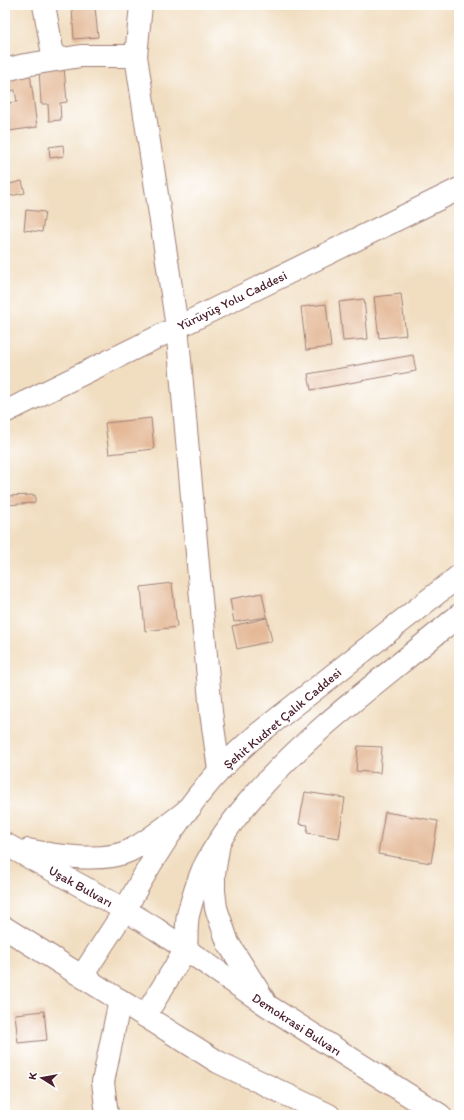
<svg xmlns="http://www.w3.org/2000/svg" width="464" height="1120" viewBox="0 0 464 1120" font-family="Itim,sans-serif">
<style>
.building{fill:#e4b895}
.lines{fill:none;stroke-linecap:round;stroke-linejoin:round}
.minor-casing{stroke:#9e7e76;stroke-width:24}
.major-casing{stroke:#9e7e76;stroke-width:24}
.highway-casing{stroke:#9e7e76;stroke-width:24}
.minor{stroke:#fff;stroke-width:22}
.major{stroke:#fff;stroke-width:22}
.highway{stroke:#fff;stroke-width:22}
.labels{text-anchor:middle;stroke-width:3.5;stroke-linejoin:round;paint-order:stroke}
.street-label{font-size:13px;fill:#4a1f2b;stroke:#fff}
</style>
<rect width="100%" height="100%" fill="#fff"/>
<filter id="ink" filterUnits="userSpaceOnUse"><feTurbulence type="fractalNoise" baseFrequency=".025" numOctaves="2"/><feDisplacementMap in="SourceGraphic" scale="8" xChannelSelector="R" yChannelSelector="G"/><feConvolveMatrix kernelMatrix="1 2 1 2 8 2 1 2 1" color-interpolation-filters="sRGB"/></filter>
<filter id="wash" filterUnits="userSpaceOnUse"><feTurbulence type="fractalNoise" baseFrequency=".012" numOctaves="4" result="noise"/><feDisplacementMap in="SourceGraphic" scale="16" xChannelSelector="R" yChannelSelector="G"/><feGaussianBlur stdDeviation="0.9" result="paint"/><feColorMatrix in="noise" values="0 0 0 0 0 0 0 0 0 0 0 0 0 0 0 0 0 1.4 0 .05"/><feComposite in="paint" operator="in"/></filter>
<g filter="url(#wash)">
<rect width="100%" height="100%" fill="#f1dec1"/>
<g id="blocks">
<g class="building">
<polygon points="95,7 98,37 74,39 72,9"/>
<polygon points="64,67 67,102 60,103 61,120 49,121 48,104 41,104 39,69"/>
<polygon points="30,73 37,127 9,131 6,103 17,102 15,90 5,92 5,77"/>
<polygon points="63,145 64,156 50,158 49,147"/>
<polygon points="22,181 25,193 5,197 5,185"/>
<polygon points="26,210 45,212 42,232 24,230"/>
<polygon points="401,294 406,335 379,338 374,297"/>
<polygon points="364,299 368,339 343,341 339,302"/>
<polygon points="326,304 331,347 306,350 301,307"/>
<polygon points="413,355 416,371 311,390 308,374"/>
<polygon points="151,418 154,449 109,454 105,423"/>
<polygon points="35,495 35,503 5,505 5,496"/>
<polygon points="172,583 177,627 145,631 141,587"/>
<polygon points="262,593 267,617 234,622 230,599"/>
<polygon points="267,618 272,641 237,649 232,626"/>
<polygon points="358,746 382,747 380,773 356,771"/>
<polygon points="305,792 345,798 339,838 307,833 308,825 299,824"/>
<polygon points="385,812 438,821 431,863 378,854"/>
<polygon points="44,1011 47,1040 18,1043 15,1014"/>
</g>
</g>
</g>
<g filter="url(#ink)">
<use href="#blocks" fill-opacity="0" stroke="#9e7e76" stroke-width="1"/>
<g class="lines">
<defs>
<g id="minor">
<polyline points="44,5 54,60"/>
<polyline points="141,5 136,56 177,327 211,712 219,770"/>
<polyline points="5,70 25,65 81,56 136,56"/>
<polyline points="5,412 459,189"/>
<polyline points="107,1115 103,1082 120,1000"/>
</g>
<g id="major">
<path d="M125 910C159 845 201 781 258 734L459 576"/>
<path d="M186 949C187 938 186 926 188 915 192 900 197 883 203 869 217 841 236 816 257 792 316 725 391 673 459 615"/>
</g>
<g id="highway">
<polyline points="219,842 214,874 214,891 216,908 228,943 264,1000"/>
<polyline points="5,844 125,910 156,929 268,1006 440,1115"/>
<path d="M28 850C55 856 103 863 129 851 151 840 170 823 190 808"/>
<polyline points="5,928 218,1062 329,1115"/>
<polyline points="82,976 125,910"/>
<polyline points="145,1016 186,949"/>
</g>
</defs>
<use href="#minor" class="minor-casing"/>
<use href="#major" class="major-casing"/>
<use href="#highway" class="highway-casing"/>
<use href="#minor" class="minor"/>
<use href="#major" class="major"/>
<use href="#highway" class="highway"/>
</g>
</g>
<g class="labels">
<g class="street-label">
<text transform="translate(232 300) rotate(-26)" y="5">Yürüyüş Yolu Caddesi</text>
<text transform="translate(282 718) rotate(-40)" y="5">Şehit Kudret Çalık Caddesi</text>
<text transform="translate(81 886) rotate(29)" y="5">Uşak Bulvarı</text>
<text transform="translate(297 1024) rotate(33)" y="5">Demokrasi Bulvarı</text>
</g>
</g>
<rect width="464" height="1120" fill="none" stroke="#fff" stroke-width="20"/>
<g transform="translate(42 1078) rotate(281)" stroke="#ffffff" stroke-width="3" paint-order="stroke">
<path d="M0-3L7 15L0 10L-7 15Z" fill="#4a1f2b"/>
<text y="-6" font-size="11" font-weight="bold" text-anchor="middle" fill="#4a1f2b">K</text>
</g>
</svg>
